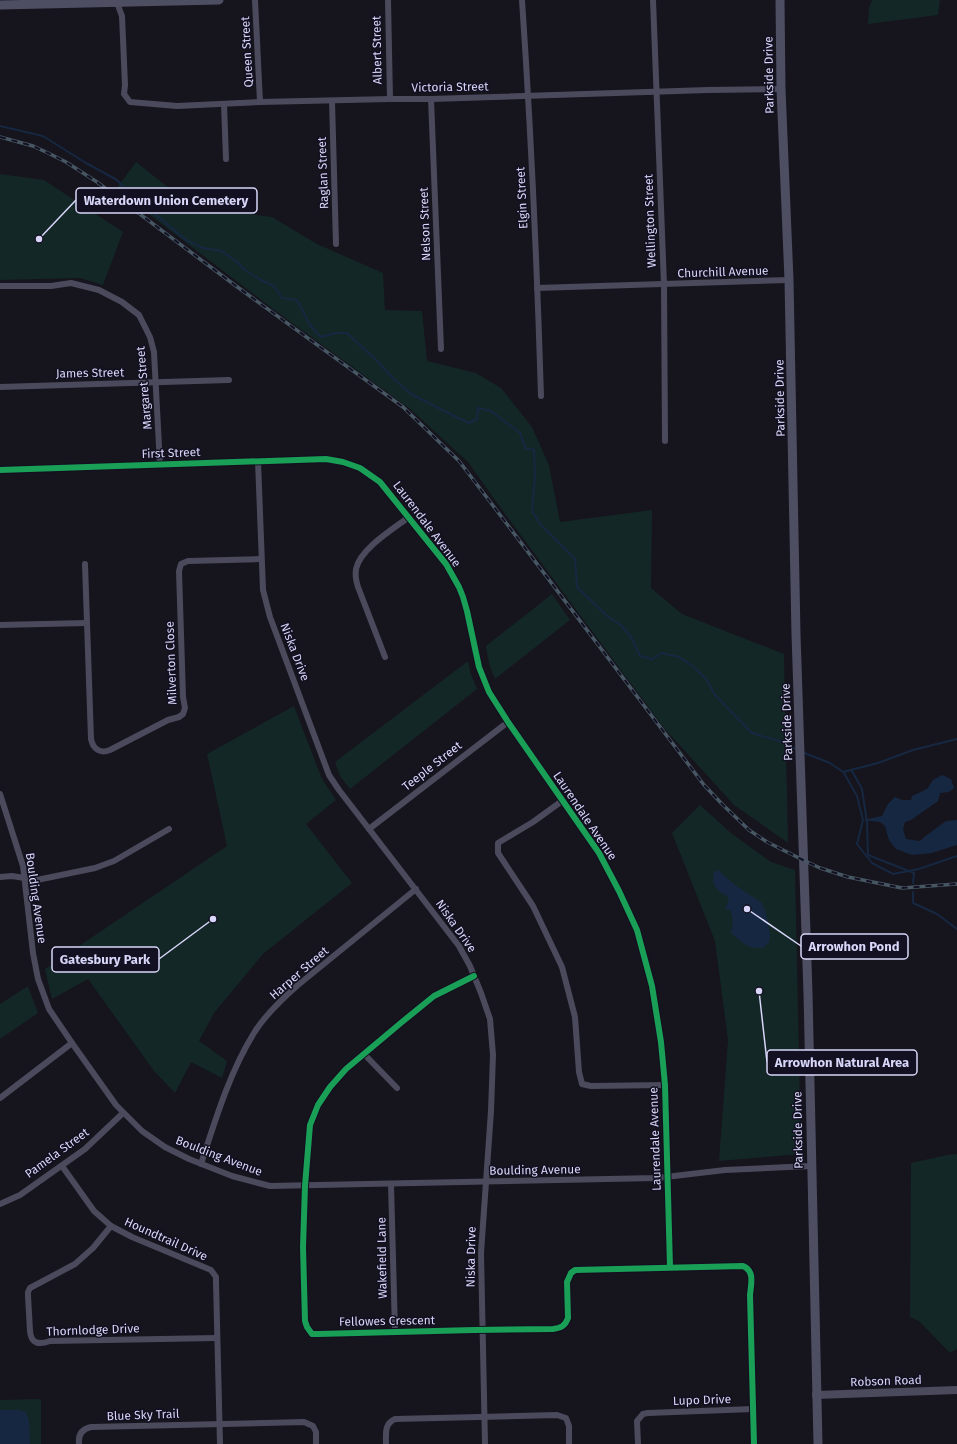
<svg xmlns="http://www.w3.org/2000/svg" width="957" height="1444" viewBox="0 0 957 1444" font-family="'Fira Sans',sans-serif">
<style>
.green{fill:#142727}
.water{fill:#162841}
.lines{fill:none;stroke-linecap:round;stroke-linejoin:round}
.stream{stroke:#162841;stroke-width:2}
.minor{stroke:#4b4a5d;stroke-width:6}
.tertiary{stroke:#4b4a5d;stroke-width:8}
.secondary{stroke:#4e4e63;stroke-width:9}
.rail-casing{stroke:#465763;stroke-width:3.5}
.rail{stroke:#131021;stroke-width:2;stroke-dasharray:6;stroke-linecap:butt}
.cycleway-casing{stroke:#131021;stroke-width:8}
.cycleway{stroke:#1a9f57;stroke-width:6}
.labels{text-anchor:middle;stroke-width:3;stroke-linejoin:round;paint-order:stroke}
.street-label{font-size:12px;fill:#d8d6f9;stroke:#131021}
.leader{fill:none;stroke:#d8d6f9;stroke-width:1.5}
.callout-dot{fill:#d8d6f9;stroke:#131021;stroke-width:1.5}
.callout{fill:#131021;stroke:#d8d6f9;stroke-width:1.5}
.callout-label{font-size:13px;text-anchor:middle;font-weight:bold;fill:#d8d6f9}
</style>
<rect width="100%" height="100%" fill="#16141d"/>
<g class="green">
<polygon points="872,0 940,0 938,15 868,24 869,8"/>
<polygon points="136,162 197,210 216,209 272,217 317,244 383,273 385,310 422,311 427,361 476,373 501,388 532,427 549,465 560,522 652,510 651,588 682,614 784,654 788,843 734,805 664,728 505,514 468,462 410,409 273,309 116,189"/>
<polygon points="0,174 44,180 123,232 103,285 80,278 0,280"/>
<polygon points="552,594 570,620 495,679 489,664 486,646"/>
<polygon points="468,661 471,674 477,689 350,789 340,776 335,762"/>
<polygon points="294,706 322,779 336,800 306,824 352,883 263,954 214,1013 199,1041 227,1061 222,1078 191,1062 175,1093 154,1071 88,979 52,999 45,969 227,846 207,754"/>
<polygon points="700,805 731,833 771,862 795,870 801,1154 719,1161 728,1040 715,941 672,833"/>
<polygon points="28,986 38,1013 0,1039 0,1004"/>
<polygon points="957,1154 957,1349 950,1353 919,1321 910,1317 911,1163 947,1155"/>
<polygon points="41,1399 41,1444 0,1444 0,1400"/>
</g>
<g class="water">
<polygon points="942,775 951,779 954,788 949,792 940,793 938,801 911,820 905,822 903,829 906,839 920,841 927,835 946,821 957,820 957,845 932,853 912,855 896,849 889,840 885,826 880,822 863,820 882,816 888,804 895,797 902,800 911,800 912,796 927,789 933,780"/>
<path d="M718 870 735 885 762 903 767 917 770 936 769 942 763 948C747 949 743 943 731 933 733 924 734 918 730 910L725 909 729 900 727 896C716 890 711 885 714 872Z"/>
<polygon points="0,1410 19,1410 26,1412 29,1421 30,1444 0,1444"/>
</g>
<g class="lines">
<g class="stream">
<polyline points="0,126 43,136 86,163 117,180 140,204 155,214 186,240 203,248 221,251 235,260 245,270 261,280 274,286 282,298 297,300 310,325 321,337 336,333 347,333 374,358 393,378 411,394 456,417 469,423 477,419 478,408 491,411 520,433 525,448 534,450 535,477 532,511 540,524 575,559 577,587 607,616 621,625 631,637 640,656 652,659 662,653 679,657 694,667 706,679 715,695 752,733 782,742 796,749"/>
<polyline points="802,752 830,763 843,772 878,763 913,750 957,739"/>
<polyline points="852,771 862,789 867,822 868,855 914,873 913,883"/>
<polyline points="844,773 857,796 863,820 857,844 872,863 893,874 919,869 957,856"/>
<polyline points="913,892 913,903 937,914 957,929"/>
</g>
<g class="minor">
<polyline points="116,0 122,16 125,85 124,94 130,102 177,106 260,102 390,99 431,99 708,90 781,89"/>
<polyline points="255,0 260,102"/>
<polyline points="388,0 390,99"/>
<path d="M522 0C531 132 537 264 541 396"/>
<polyline points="653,0 664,285 665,441"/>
<polyline points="431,99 441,349"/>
<polyline points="332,101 336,244"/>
<polyline points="224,104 226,159"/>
<polyline points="0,286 51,286 71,283 99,290 122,302 139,315 150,337 154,352 160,465"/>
<polyline points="537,288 789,280"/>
<polyline points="0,387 229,380"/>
<polyline points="258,461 263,590 270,617 329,775 339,790 459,946 470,966 481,993 490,1019 493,1055 491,1111 481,1253 485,1444"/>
<polyline points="0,470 326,459 343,462 360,468 380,482 446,564 459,587 463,597 467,611 479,667 489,692 508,722 599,853 619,891 637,930 652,986 661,1042 665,1085 670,1267"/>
<path d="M85 564 91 739C93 749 100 754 110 750L168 720 179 717 183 714 185 708 183 697 179 571 181 564 188 561 261 559"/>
<polyline points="0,625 87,623"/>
<path d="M385 657 358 587C356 581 355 575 356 569 360 549 393 529 409 517"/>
<polyline points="0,794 23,866 33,953 38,979 49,1009 72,1043 116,1105 142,1131 165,1147 189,1159 232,1176 270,1186 657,1178 725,1170 811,1166"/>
<polyline points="562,801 533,822 498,843 498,853 533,906 562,967 575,1017 579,1072 582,1084 591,1086 665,1085"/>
<polyline points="369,829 508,722"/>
<polyline points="0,877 12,876 37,880 95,868 114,861 169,829"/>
<path d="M474 976 434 996 402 1022 346 1069 330 1087 318 1105 310 1125 305 1186 303 1247 305 1321 307 1327 312 1334H318L474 1330 553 1329C561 1328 565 1326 568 1318L567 1282 571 1273 575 1270 743 1266C755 1271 751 1284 750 1295L754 1444"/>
<polyline points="364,1054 397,1088"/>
<polyline points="0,1098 72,1043"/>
<path d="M201 1164C215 1121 230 1071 254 1033 265 1015 282 999 298 985L416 889"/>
<polyline points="62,1166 94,1211 111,1226 132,1237 211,1270 216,1277 216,1282 220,1444"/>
<polyline points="391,1184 395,1332"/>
<polyline points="0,1204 20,1195 85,1149 123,1113"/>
<path d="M111 1226 93 1248 75 1264 30 1288 28 1292V1296L30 1331C31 1344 39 1345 50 1341L217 1338"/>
<path d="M79 1444C78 1435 82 1429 91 1427L304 1422 313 1426 316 1432V1444"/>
<path d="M386 1444C386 1434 384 1424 395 1419L557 1415 566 1418 569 1426V1444"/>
<polyline points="638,1444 637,1421 643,1414 648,1413 753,1409"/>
</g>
<polyline class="tertiary" points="816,1395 957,1390"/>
<g class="secondary">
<polyline points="780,0 781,89 789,280 796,634 808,993 818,1444"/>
<polyline points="0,5 219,0"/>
</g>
<defs>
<polyline id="rail" points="0,137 33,146 48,153 66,162 97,182 236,286 403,407 459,461 488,499 704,785 723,805 749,830 767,842 803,860 820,868 848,877 902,888 957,884"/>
</defs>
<use href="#rail" class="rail-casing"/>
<use href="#rail" class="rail"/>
<defs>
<g id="cycleway">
<polyline points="0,470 326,459 343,462 360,468 380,482 446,564 459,587 463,597 467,611 479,667 489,692 508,722 599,853 619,891 637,930 652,986 661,1042 665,1085 670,1267"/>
<path d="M474 976 434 996 402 1022 346 1069 330 1087 318 1105 310 1125 305 1186 303 1247 305 1321 307 1327 312 1334H318L474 1330 553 1329C561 1328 565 1326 568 1318L567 1282 571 1273 575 1270 743 1266C755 1271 751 1284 750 1295L754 1444"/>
</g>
</defs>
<use href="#cycleway" class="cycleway-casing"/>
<use href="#cycleway" class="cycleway"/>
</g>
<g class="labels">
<g class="street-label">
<text transform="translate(377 50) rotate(-91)" y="4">Albert Street</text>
<text transform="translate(247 52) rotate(-93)" y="4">Queen Street</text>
<text transform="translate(769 75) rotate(-91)" y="4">Parkside Drive</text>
<text transform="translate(450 87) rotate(-1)" y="4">Victoria Street</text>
<text transform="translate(323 173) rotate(-92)" y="4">Raglan Street</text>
<text transform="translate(522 198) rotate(-93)" y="4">Elgin Street</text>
<text transform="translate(650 221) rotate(-92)" y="4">Wellington Street</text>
<text transform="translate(425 224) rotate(-92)" y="4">Nelson Street</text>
<text transform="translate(723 272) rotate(-2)" y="4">Churchill Avenue</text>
<text transform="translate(90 373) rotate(-1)" y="4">James Street</text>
<text transform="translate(144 388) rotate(-95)" y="4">Margaret Street</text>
<text transform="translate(780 398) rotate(-91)" y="4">Parkside Drive</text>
<text transform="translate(171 453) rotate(-2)" y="4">First Street</text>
<text transform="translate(427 524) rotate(53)" y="4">Laurendale Avenue</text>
<text transform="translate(295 652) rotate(69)" y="4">Niska Drive</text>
<text transform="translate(171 663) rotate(-92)" y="4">Milverton Close</text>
<text transform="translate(787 722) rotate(-92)" y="4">Parkside Drive</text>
<text transform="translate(432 766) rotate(-38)" y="4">Teeple Street</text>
<text transform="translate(585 816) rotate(56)" y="4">Laurendale Avenue</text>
<text transform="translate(36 898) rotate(82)" y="4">Boulding Avenue</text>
<text transform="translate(456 926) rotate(55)" y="4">Niska Drive</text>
<text transform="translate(299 973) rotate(-41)" y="4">Harper Street</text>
<text transform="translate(798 1130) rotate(-91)" y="4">Parkside Drive</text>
<text transform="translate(655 1139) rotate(-92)" y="4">Laurendale Avenue</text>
<text transform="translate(57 1153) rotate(-36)" y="4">Pamela Street</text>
<text transform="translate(219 1156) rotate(21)" y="4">Boulding Avenue</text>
<text transform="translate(535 1170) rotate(-1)" y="4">Boulding Avenue</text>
<text transform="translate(166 1239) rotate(24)" y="4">Houndtrail Drive</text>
<text transform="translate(471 1257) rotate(-89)" y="4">Niska Drive</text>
<text transform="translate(382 1258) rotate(-91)" y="4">Wakefield Lane</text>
<text transform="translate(387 1321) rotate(-1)" y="4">Fellowes Crescent</text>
<text transform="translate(93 1330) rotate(-2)" y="4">Thornlodge Drive</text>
<text transform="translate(886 1381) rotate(-2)" y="4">Robson Road</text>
<text transform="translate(702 1400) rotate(-2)" y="4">Lupo Drive</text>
<text transform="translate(143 1415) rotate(-2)" y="4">Blue Sky Trail</text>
</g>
</g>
<path class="leader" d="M39 239L76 200M747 909L801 946M213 919L159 959M759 991L767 1062"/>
<g class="callout-dot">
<circle cx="39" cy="239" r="4"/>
<circle cx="747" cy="909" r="4"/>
<circle cx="213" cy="919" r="4"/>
<circle cx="759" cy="991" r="4"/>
</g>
<g class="callout">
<rect x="76" y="188" width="181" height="25" rx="4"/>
<rect x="801" y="934" width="107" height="25" rx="4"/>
<rect x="52" y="947" width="107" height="25" rx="4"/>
<rect x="767" y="1050" width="150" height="25" rx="4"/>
</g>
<g class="callout-label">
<text x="166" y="205">Waterdown Union Cemetery</text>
<text x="854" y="951">Arrowhon Pond</text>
<text x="105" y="964">Gatesbury Park</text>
<text x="842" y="1067">Arrowhon Natural Area</text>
</g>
</svg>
